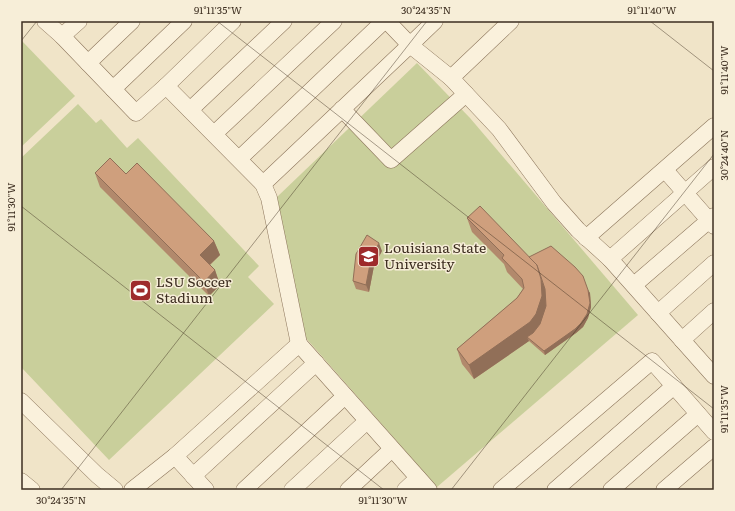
<svg xmlns="http://www.w3.org/2000/svg" width="735" height="511" viewBox="0 0 735 511" font-family="Literata,serif">
<style>
.green{fill:#c9cf9b}
.lines{fill:none;stroke-linecap:round;stroke-linejoin:round}
.minor-casing{stroke:#8d765c;stroke-width:17}
.minor{stroke:#faf1dc;stroke-width:16}
.wall{fill:#b2896c}
.shaded-wall{fill:#916f58}
.building{fill:#cf9f7d;stroke:#916f58}
.ticks{fill:none;stroke:#3d2e20;stroke-width:1;stroke-opacity:0.45}
.labels{text-anchor:middle;stroke-width:3;stroke-linejoin:round;paint-order:stroke}
.poi-label{font-size:14px;fill:#3d2e20;stroke:#f7eed8;text-anchor:start}
.neatline{fill:none;stroke:#3d2e20;stroke-width:1.5}
.ticks-label{font-size:10px;text-anchor:middle;fill:#3d2e20}
</style>
<rect width="100%" height="100%" fill="#f0e4c8"/>
<g class="green">
<polygon points="21,40 75,96 21,147"/>
<polygon points="417,63 470,118 638,315 437,487 305,337 277,197"/>
<polygon points="78,104 96,123 101,119 127,148 138,138 259,266 248,277 274,304 109,460 21,367 21,158"/>
</g>
<g class="lines">
<defs>
<g id="minor">
<polyline points="45,21 62,36 136,113 166,86 263,184 269,198 299,344"/>
<polyline points="435,21 410,45 451,78 511,21"/>
<polyline points="62,36 79,21"/>
<polyline points="88,63 132,21"/>
<polyline points="451,78 499,129 554,203 578,230 610,259"/>
<polyline points="166,86 233,21"/>
<polyline points="113,89 184,21"/>
<polyline points="342,109 391,160 466,94"/>
<polyline points="190,110 284,21"/>
<polyline points="214,134 334,21"/>
<polyline points="239,159 384,21"/>
<polyline points="714,167 610,259 714,376"/>
<polyline points="665,170 714,226"/>
<polyline points="263,184 410,45 387,21"/>
<polyline points="586,238 714,126"/>
<polyline points="634,285 714,216"/>
<polyline points="658,313 714,263"/>
<polyline points="682,340 714,311"/>
<polyline points="21,401 97,475 115,490"/>
<polyline points="175,456 206,490"/>
<polyline points="193,476 316,363"/>
<polyline points="21,481 32,490"/>
<polyline points="132,490 175,456 299,344 429,490"/>
<polyline points="244,490 345,396"/>
<polyline points="292,490 367,421"/>
<polyline points="348,490 392,449"/>
<polyline points="405,490 418,478"/>
<polyline points="501,490 652,361 714,432"/>
<polyline points="555,490 674,386"/>
<polyline points="611,490 698,414"/>
<polyline points="664,490 714,447"/>
</g>
</defs>
<use href="#minor" class="minor-casing"/>
<use href="#minor" class="minor"/>
</g>
<g class="wall">
<polygon points="95,173 126,174 214,241 220,255 210,265 215,270 220,285 209,296 100,187"/>
<polygon points="467,218 529,257 588,290 590,293 591,307 588,318 583,327 576,333 545,355 529,341 474,379 462,364 457,349 517,298 523,289 507,272 504,264 472,232"/>
<polygon points="382,251 374,266 369,292 356,289 353,281"/>
</g>
<g class="shaded-wall">
<polygon points="214,241 220,255 205,269 200,255"/>
<polygon points="379,243 382,251 374,266 369,292 366,285 371,259"/>
<polygon points="215,270 220,285 209,296 204,282"/>
<polygon points="541,279 547,293 547,310 541,328 527,337 529,341 474,379 469,365"/>
<polygon points="588,290 590,293 591,307 588,318 583,327 576,333 545,355 544,351"/>
</g>
<g class="building">
<polygon points="110,158 126,174 137,163 214,241 200,255 215,270 204,282 95,173"/>
<polygon points="480,206 537,265 541,279 542,296 536,314 530,322 469,365 457,349 517,298 524,288 522,279 502,258 504,255 467,218"/>
<polygon points="367,235 379,243 371,259 366,285 353,281 356,254"/>
<polygon points="551,246 575,267 583,276 588,290 590,303 587,314 581,323 575,329 544,351 527,337 533,333 540,324 546,306 545,289 537,265 529,257"/>
</g>
<path class="ticks" d="M217 21 714 409M650 21 714 71M21 41 37 21M21 206 384 490M61 490 427 21M451 490 714 154"/>
<defs>
<symbol id="university-square" viewBox="-11 -11 22 22"><rect x="-9" y="-9" width="18" height="18" rx="4" fill="#9e2a2b" stroke="#f7eed8"/><path d="M0-5L7-2L0 1L-7-2ZM-4 1L0 2.5L4 1V4Q0 6-4 4Z" fill="#fff"/></symbol>
<symbol id="stadium-square" viewBox="-11 -11 22 22"><rect x="-9" y="-9" width="18" height="18" rx="4" fill="#9e2a2b" stroke="#f7eed8"/><path d="M0-5a6.5 5 0 1 0 0 10a6.5 5 0 1 0 0-10ZM-3.5-1.8h7v3.6h-7Z" fill="#fff"/></symbol>
</defs>
<g fill-rule="evenodd">
<use href="#university-square" x="356" y="244" width="25" height="25"/>
<use href="#stadium-square" x="128" y="278" width="25" height="25"/>
</g>
<g class="labels">
<g class="poi-label">
<text x="384" y="253">Louisiana State<tspan x="384" dy="16">University</tspan></text>
<text x="156" y="287">LSU Soccer<tspan x="156" dy="16">Stadium</tspan></text>
</g>
</g>
<rect width="735" height="511" fill="none" stroke="#f7eed8" stroke-width="44"/>
<rect x="22" y="22" width="691" height="467" class="neatline"/>
<g class="ticks-label">
<text x="218" y="14">91°11'35"W</text>
<text x="426" y="14">30°24'35"N</text>
<text x="652" y="14">91°11'40"W</text>
<text transform="translate(724 70) rotate(-90)" y="4">91°11'40"W</text>
<text transform="translate(724 155) rotate(-90)" y="4">30°24'40"N</text>
<text transform="translate(11 207) rotate(-90)" y="4">91°11'30"W</text>
<text transform="translate(724 409) rotate(-90)" y="4">91°11'35"W</text>
<text x="61" y="504">30°24'35"N</text>
<text x="383" y="504">91°11'30"W</text>
</g>
</svg>
